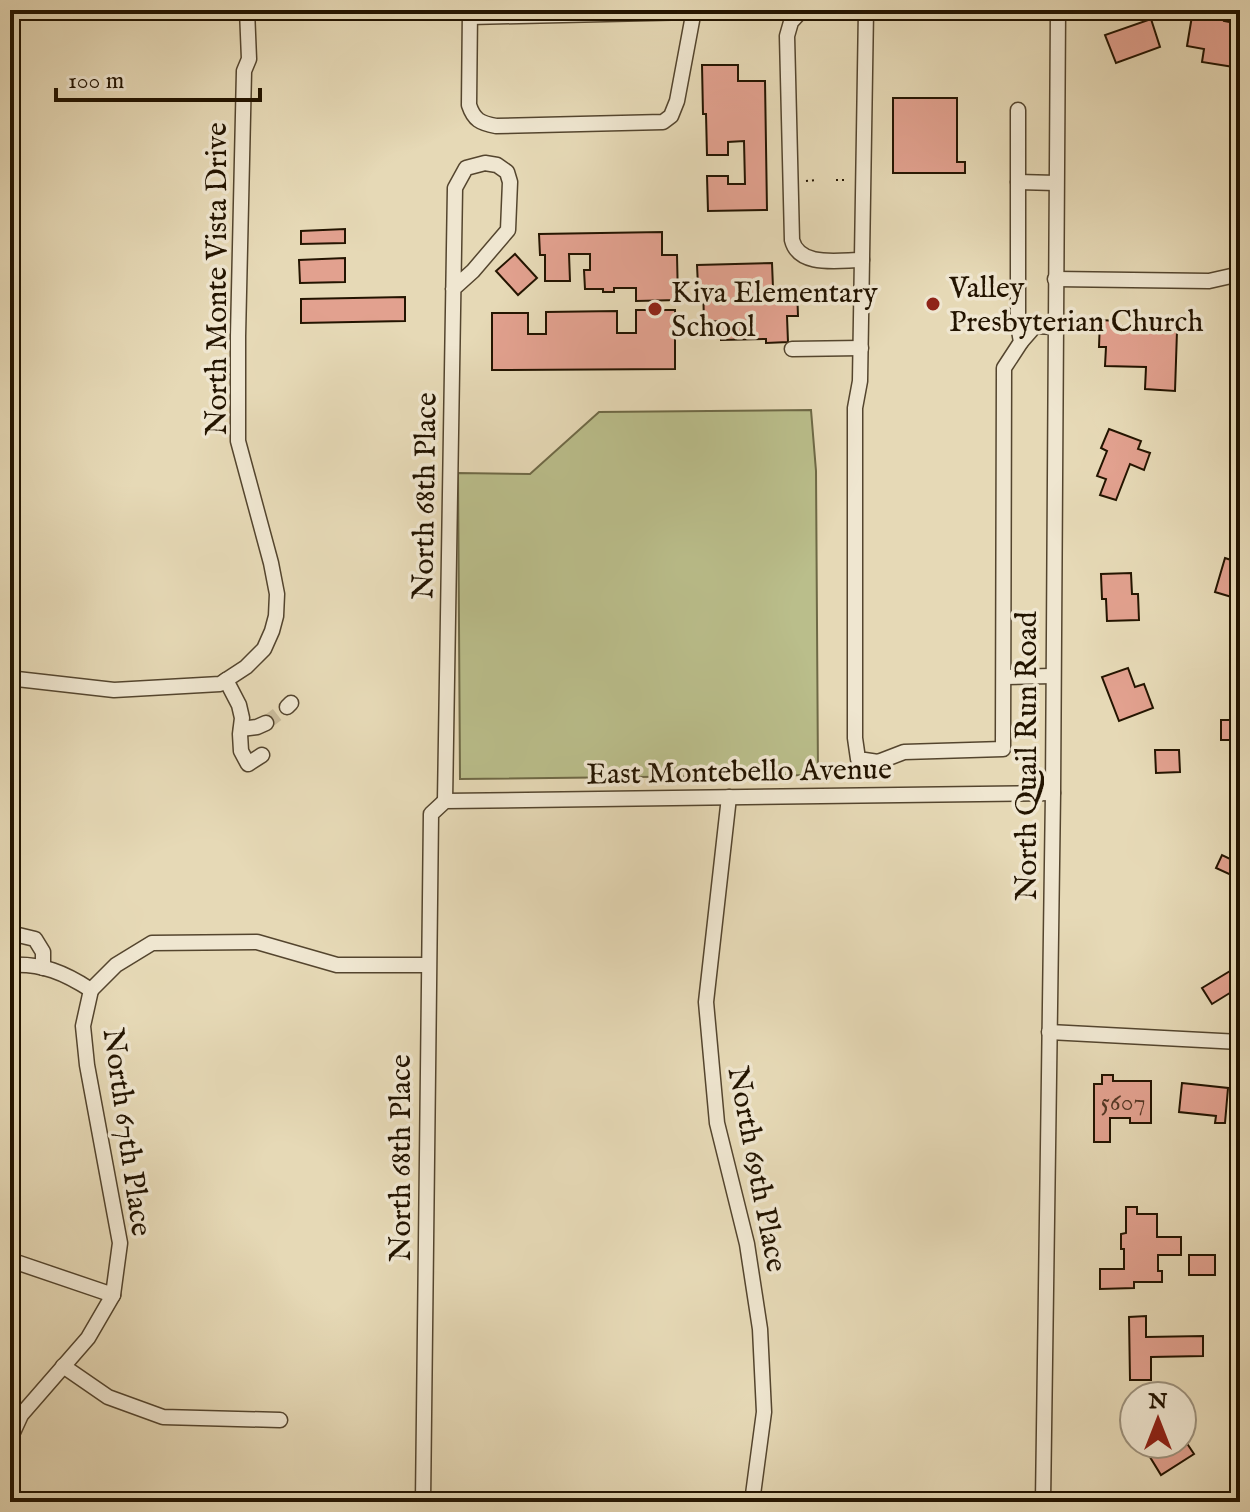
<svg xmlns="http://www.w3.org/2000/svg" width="1250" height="1512" viewBox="0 0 1250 1512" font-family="'IM FELL English',serif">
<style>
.green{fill:#babe8b;stroke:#6e6946;stroke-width:2}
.building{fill:#e2a18f;stroke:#231400;stroke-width:2}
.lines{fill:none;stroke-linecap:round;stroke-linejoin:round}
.minor-tunnel{stroke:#c9bb9b;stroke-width:14;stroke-dasharray:14 7;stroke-linecap:butt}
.minor-casing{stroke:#54452e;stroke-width:17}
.path{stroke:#231400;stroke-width:2;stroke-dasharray:2 4;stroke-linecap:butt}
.minor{stroke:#efe6d0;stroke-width:14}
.poi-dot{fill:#8f2418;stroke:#efe6d0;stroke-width:3}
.labels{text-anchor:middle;stroke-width:7;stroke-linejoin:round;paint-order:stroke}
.number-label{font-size:26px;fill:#533724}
.street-label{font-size:30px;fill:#231400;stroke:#efe6d0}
.poi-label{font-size:30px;fill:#231400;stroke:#efe6d0;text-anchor:start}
</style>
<rect width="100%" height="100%" fill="#e6d9b6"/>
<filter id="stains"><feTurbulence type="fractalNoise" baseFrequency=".0025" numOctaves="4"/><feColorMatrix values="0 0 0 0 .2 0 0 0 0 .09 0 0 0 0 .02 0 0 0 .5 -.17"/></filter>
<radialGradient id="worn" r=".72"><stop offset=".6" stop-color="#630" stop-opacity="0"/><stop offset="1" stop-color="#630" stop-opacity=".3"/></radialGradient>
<polygon class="green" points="811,410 816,471 818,775 460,779 458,473 530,474 599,412"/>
<g class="building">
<polygon points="1193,10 1225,16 1224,21 1240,24 1240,68 1202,62 1204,49 1187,46"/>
<polygon points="1151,19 1160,47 1116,63 1105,35"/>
<polygon points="702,65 738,65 738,81 765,81 767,210 708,211 707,176 728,176 728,184 745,184 744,141 728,142 728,155 707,155 706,114 703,114"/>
<polygon points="893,98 957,98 957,162 965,162 965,173 893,173"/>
<polygon points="345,229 345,243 301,244 301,231"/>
<polygon points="662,232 662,255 677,255 678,300 636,301 636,288 614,288 614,292 603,292 603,289 585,289 584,270 590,270 590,254 569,254 570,281 545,281 545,255 540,255 539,234"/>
<polygon points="515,254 537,278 518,295 496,271"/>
<polygon points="345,258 345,282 300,283 299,260"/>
<polygon points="772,263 773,288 797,287 798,316 787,316 788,342 766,343 766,339 721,340 721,321 704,322 703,286 698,286 697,265"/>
<polygon points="405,297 405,321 301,323 301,299"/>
<polygon points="636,310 675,310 675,369 492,370 492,313 528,313 528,334 546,334 546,312 617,311 617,333 636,333"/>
<polygon points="1100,320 1118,321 1118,326 1136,327 1135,329 1177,331 1175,391 1145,389 1146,367 1105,366 1106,347 1099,347"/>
<polygon points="1109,429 1141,441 1138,449 1150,453 1144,470 1130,464 1116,500 1100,495 1106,479 1097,476 1107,451 1101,448"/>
<polygon points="1225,558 1240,563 1240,585 1235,598 1215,592"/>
<polygon points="1131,573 1132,594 1138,594 1139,620 1107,621 1106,599 1102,599 1101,574"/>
<polygon points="1128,668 1135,687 1144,684 1153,708 1119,721 1102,677"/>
<rect x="1221" y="720" width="19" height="20"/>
<polygon points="1155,750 1179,750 1180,772 1156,773"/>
<polygon points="1236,827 1240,827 1240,879 1216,868 1222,855 1230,859 1236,846"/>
<polygon points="1240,965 1240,1002 1233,991 1212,1004 1202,988"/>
<polygon points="1102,1075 1113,1075 1113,1081 1151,1081 1151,1123 1130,1123 1130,1118 1110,1118 1110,1142 1094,1142 1094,1084 1102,1084"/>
<polygon points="1182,1083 1228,1088 1225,1123 1215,1123 1216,1116 1179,1112"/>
<polygon points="1126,1207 1137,1207 1137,1214 1157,1214 1157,1237 1181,1237 1181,1255 1158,1255 1158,1271 1162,1271 1162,1282 1134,1282 1134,1288 1100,1289 1100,1269 1124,1269 1124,1249 1121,1249 1121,1234 1126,1233"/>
<rect x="1189" y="1255" width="26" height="20"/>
<polygon points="1146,1316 1146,1337 1203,1336 1203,1356 1151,1357 1151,1380 1130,1380 1129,1317"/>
<polygon points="1182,1436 1194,1454 1161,1475 1142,1444 1182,1444"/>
</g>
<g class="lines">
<polyline class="minor-tunnel" points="266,723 287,707"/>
<defs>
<g id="minor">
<path d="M470 10 469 105C474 120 480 123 496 126L663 122 671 116 677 101 694 10"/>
<path d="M802 10 791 22 787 36 792 240C799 268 839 260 862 260"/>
<polyline points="866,10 860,381 855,408 855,738 858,759 878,762 904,752 1003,749 1004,368 1021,342 1018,325 1018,110"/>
<polyline points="470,17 693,12"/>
<polyline points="1018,182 1056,183"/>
<polyline points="1055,279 1209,281 1240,274"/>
<polyline points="1021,342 1035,326 1055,327"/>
<polyline points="792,349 861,348"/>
<polyline points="10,676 17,679 114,690 220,684 246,667 264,649 272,631 276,616 277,594 271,563 238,441 238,336 244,71 249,59 247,10"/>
<polyline points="1004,677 1053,676"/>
<polyline points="226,680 239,705 242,718 240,734 241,751 248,764 262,755"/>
<polyline points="287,707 291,703"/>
<polyline points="241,729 257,727 266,723"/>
<polyline points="729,797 706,1002 717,1123 747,1244 760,1329 764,1412 752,1502"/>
<polyline points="445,801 455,188 466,168 485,163 497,165 507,172 510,182 508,230 473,271 453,289"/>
<polyline points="10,933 35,939 43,952 43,968"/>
<path d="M10 965C42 963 65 973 91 990"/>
<polyline points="91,990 116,965 152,943 257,942 337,965 428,965"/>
<polyline points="1049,1032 1240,1042"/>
<polyline points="10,1260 113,1295"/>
<polyline points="63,1366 108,1397 163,1417 280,1420"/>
<polyline points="10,1439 21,1415 88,1338 113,1295 120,1243 87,1065 83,1026 91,990"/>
<polyline points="423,1502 431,814 445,801 1053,793"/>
<polyline points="1043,1502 1053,793 1058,10"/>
</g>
</defs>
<use href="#minor" class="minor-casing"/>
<g class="path">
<polyline points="836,180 847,180"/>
<polyline points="806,181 816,180"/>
</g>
<use href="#minor" class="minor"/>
</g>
<g class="poi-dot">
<circle cx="933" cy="304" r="8"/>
<circle cx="655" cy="309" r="8"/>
</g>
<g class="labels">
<g class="number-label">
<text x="1123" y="1110">5607</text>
</g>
<g class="street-label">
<text transform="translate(216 279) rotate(-90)" y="10">North Monte Vista Drive</text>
<text transform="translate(424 496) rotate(-89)" y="10">North 68th Place</text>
<text transform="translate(1026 756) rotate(-90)" y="10">North Quail Run Road</text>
<text transform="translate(739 771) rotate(-1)" y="10">East Montebello Avenue</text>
<text transform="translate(128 1132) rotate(82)" y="10">North 67th Place</text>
<text transform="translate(400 1158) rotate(-90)" y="10">North 68th Place</text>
<text transform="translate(758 1169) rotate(79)" y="10">North 69th Place</text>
</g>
<g class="poi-label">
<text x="949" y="297">Valley<tspan x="949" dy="34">Presbyterian Church</tspan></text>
<text x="671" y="302">Kiva Elementary<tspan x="671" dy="34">School</tspan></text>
</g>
</g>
<rect width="1250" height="1512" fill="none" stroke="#e6d9b6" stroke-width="40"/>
<rect x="12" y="12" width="1226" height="1488" fill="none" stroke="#231400" stroke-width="4"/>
<rect x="20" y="20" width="1210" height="1472" fill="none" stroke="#231400" stroke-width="2"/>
<g transform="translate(1158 1420)"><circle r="38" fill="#efe6d0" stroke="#9d927d" stroke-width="2"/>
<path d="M0-6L14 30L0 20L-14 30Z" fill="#8f2418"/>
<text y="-12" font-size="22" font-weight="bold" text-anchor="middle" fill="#231400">N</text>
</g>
<path d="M56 88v12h204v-12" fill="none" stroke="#231400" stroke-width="4"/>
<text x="68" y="88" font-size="24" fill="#231400" stroke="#efe6d0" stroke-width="6" paint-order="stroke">100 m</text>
<rect width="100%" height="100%" filter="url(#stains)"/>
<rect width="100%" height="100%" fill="url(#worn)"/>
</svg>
